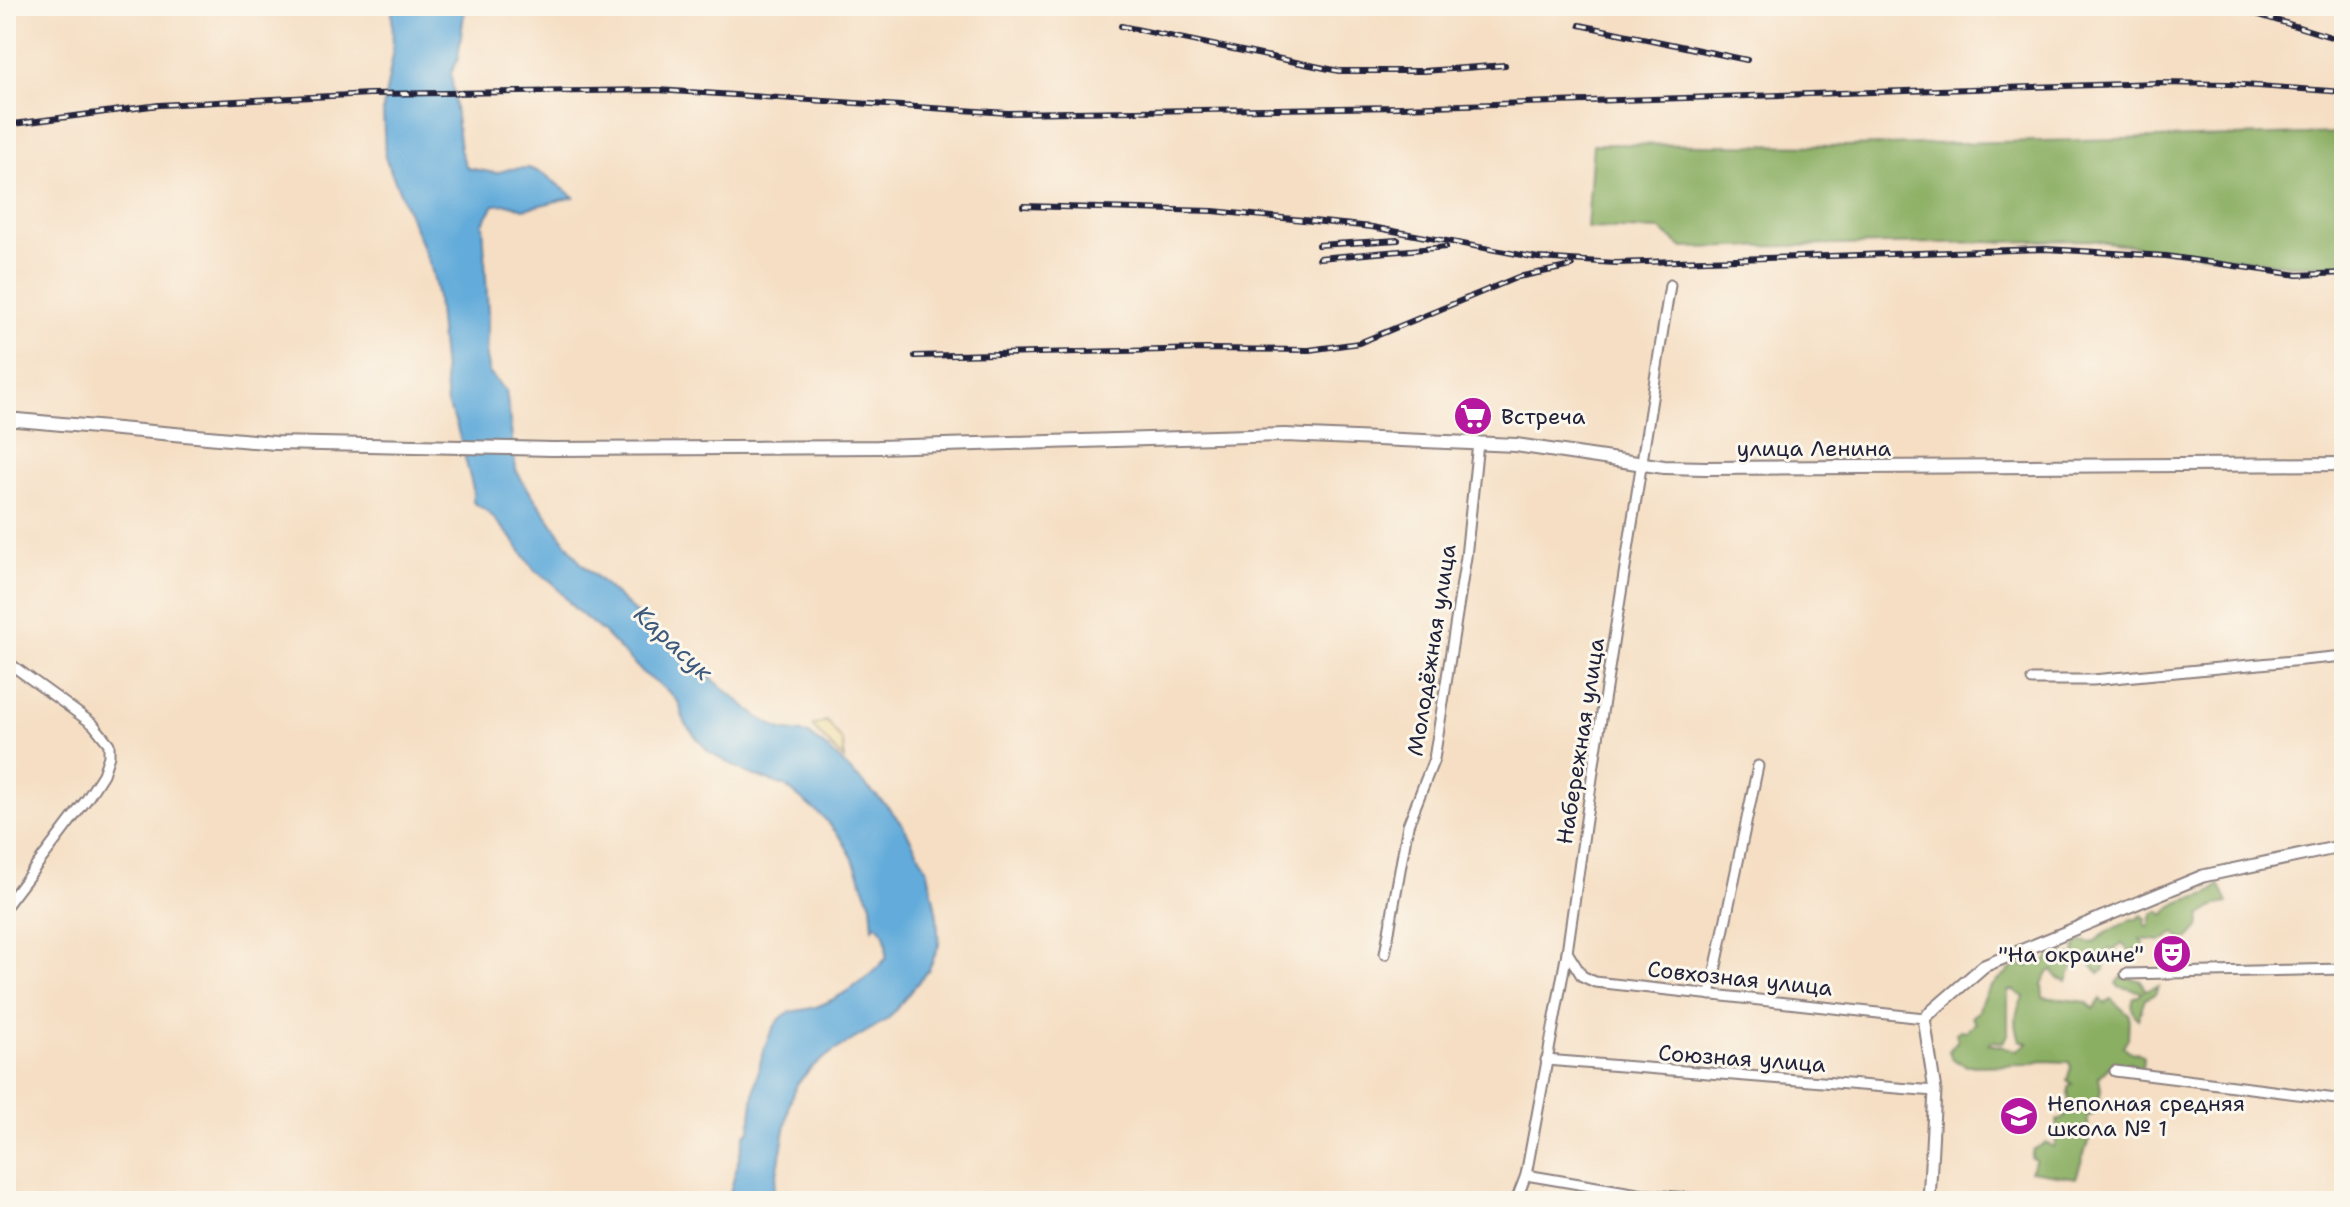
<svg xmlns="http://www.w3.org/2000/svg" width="2350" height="1207" viewBox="0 0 2350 1207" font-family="'Shantell Sans',sans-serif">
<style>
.forest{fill:#8aae62;stroke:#56684e;stroke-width:2;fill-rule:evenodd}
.sand{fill:#eeda9e;stroke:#887e6c;stroke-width:2}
.water{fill:#62abda;stroke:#42668a;stroke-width:2}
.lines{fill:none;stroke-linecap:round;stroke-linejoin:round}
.minor-casing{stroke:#8c807f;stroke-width:13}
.tertiary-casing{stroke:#8c807f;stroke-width:15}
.secondary-casing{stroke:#8c807f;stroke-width:16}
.minor{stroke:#fff;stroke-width:9}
.tertiary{stroke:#fff;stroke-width:11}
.secondary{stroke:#fff;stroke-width:12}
.rail-casing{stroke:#22223b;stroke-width:6}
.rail{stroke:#fbf7ec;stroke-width:3;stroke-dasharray:9;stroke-linecap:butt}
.labels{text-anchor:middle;stroke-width:6;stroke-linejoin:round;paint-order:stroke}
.poi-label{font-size:22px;fill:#22223b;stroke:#fbf7ec;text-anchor:start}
.street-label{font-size:22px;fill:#22223b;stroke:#fbf7ec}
.water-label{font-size:24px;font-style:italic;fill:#3c597b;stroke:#fbf7ec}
</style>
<rect width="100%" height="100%" fill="#fbf7ec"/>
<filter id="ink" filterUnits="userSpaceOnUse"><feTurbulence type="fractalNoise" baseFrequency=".0125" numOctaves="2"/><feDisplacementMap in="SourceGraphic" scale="16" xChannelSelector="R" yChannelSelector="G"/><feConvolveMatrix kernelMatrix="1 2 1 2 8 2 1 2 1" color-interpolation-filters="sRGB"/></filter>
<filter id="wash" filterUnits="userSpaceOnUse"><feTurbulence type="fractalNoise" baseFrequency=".006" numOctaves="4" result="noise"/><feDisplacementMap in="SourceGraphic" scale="32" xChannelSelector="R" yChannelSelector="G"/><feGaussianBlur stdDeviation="1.8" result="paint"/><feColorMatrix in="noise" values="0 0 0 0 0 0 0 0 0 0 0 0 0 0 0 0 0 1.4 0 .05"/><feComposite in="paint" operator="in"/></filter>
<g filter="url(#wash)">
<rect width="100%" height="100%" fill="#f5dec3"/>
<g class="forest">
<polygon points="2344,133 2344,265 2289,265 2089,240 1683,248 1661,230 1587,228 1593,144 1845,146"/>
<path d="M2219 884 2228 903 2217 905 2201 915 2199 928 2189 939 2181 940 2175 933 2162 941 2140 939 2144 944 2142 948 2130 951 2122 944 2114 950 2109 949 2105 954V970L2099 973 2090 964V958L2080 959 2075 954 2076 945 2081 941 2093 943C2105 931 2118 928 2131 919H2137L2142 915 2146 919 2145 924 2149 927 2152 914 2159 911 2165 915C2177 893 2208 903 2219 884Z"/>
<path d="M2055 952 2072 956 2075 962 2067 981 2057 978 2053 970 2048 972 2042 985 2043 997 2087 1002 2094 1009 2101 999 2105 1004 2111 999 2129 1015 2128 1038 2123 1047 2133 1053 2137 1052 2143 1057 2142 1069 2134 1067 2130 1062 2124 1066H2110L2099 1077 2101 1090 2097 1112 2087 1117 2090 1136 2076 1178 2030 1171 2036 1160 2031 1158 2033 1150 2045 1143 2054 1147 2058 1134 2056 1121C2073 1116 2068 1101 2068 1087L2072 1084 2067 1080 2071 1067 2069 1062 2042 1061 2027 1065 1967 1066 1952 1059 1949 1051 1958 1040 1956 1033 1961 1030 1966 1031 1976 1023 1971 1017 1979 1011C1982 989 2002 978 2017 964L2028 967 2037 960 2042 965ZM2013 990 2024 997C2015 1009 2014 1025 2020 1040L2028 1043 2017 1050 1989 1044 1991 1041 2003 1042 2008 1035V991Z"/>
<path d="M2123 975 2141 981 2145 990 2159 986 2155 994 2145 999 2138 1019C2131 1013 2131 1006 2134 997L2139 996 2142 992 2118 986 2116 983Z"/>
</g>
<polygon class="sand" points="827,721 843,742 844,760 812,726"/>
<path class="water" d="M392 6H465L458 59 451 73 460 150 467 168 496 173 510 169 529 168 544 174 574 197 524 209 508 204 494 205 483 223 488 314 486 357 489 373 506 391 516 470 523 482 580 562 666 641 757 716 781 730 809 734 829 750 888 807 903 825 928 871 937 916 939 945 929 969 888 1019 834 1051 812 1067 797 1084 790 1102 772 1201H728L745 1134 750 1130C752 1102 760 1031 786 1014 793 1010 807 1010 816 1007 840 998 870 978 886 958 887 946 887 931 876 924L873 928 871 904 852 857 841 838 824 818 785 786 747 773 708 751 685 724 679 703 669 692 643 673 604 633 575 609 551 581 535 571 511 537 488 512 473 502V489L456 423 447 404 436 288 431 267 385 157 383 109 393 54Z"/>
</g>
<g filter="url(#ink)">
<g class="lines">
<defs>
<g id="minor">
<polyline points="6,661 93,724 109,744 109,756 103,774 87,799 6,906"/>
<polyline points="2032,680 2093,680 2344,656"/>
<polyline points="1567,952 1582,976 1595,982 1924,1018"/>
<polyline points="1385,954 1408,825 1434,759 1466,557 1478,443"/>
<polyline points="2126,974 2344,969"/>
<polyline points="1710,995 1758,766"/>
<polyline points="1546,1060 1935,1091"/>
<polyline points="2115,1071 2344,1100"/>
<polyline points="1526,1175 1638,1194 1726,1201"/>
<polyline points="1516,1201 1526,1175 1567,952 1595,757 1670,285"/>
</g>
<polyline id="tertiary" points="1929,1201 1935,1091 1924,1018 1984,966 2203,876 2344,846"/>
<polyline id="secondary" points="6,419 275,443 552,449 878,447 1285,435 1516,445 1664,467 1705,468 2344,464"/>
</defs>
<use href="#minor" class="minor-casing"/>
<use href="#tertiary" class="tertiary-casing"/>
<use href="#secondary" class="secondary-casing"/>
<use href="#minor" class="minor"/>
<use href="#tertiary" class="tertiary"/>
<use href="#secondary" class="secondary"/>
<defs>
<g id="rail">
<polyline points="2230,6 2344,41"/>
<polyline points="1580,25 1747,60"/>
<polyline points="1121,26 1339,71 1424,71 1505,65"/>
<polyline points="6,125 159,105 369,94 657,90 1008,113 1400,107 2158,83 2229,84 2344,92"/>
<polyline points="1023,206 1213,211 1372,227 1538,258 1616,263 2046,249 2166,256 2298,275 2344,273"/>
<polyline points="1318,245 1398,240"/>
<polyline points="1319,258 1446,247"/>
<polyline points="915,356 1206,349 1309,350 1359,343 1518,277 1572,266"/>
</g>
</defs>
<use href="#rail" class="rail-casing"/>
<use href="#rail" class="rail"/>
</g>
</g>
<defs>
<symbol id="supermarket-disc" viewBox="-11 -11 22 22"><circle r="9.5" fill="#b5179e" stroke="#fbf7ec"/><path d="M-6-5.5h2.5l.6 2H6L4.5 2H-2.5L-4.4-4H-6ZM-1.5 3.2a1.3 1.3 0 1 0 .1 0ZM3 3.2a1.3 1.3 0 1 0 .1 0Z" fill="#fff"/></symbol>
<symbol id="theatre-disc" viewBox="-11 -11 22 22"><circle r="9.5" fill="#b5179e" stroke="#fbf7ec"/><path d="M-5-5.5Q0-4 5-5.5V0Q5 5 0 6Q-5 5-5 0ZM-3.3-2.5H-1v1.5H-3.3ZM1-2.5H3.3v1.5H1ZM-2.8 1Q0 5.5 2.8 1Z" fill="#fff"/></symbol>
<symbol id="school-disc" viewBox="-11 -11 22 22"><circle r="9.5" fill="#b5179e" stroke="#fbf7ec"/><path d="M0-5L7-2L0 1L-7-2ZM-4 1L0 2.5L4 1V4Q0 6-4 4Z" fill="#fff"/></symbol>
</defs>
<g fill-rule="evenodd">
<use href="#supermarket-disc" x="1451" y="394" width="44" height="44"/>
<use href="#theatre-disc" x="2150" y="932" width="44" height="44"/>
<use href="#school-disc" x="1997" y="1094" width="44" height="44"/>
</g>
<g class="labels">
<g class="poi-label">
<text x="1501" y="424">Встреча</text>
<text x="2144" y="962" text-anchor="end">"На окраине"</text>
<text x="2047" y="1111">Неполная средняя<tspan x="2047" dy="25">школа № 1</tspan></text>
</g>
<g class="street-label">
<text x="1814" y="456">улица Ленина</text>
<text transform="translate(1431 650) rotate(-81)" y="8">Молодёжная улица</text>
<text transform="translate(1580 741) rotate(-81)" y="8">Набережная улица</text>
<text transform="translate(1740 978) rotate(6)" y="8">Совхозная улица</text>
<text transform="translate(1742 1058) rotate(4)" y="8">Союзная улица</text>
</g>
<g class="water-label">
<text transform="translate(673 643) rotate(43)" y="8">Карасук</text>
</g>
</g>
<rect width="2350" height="1207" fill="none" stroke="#fbf7ec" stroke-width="32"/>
</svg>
